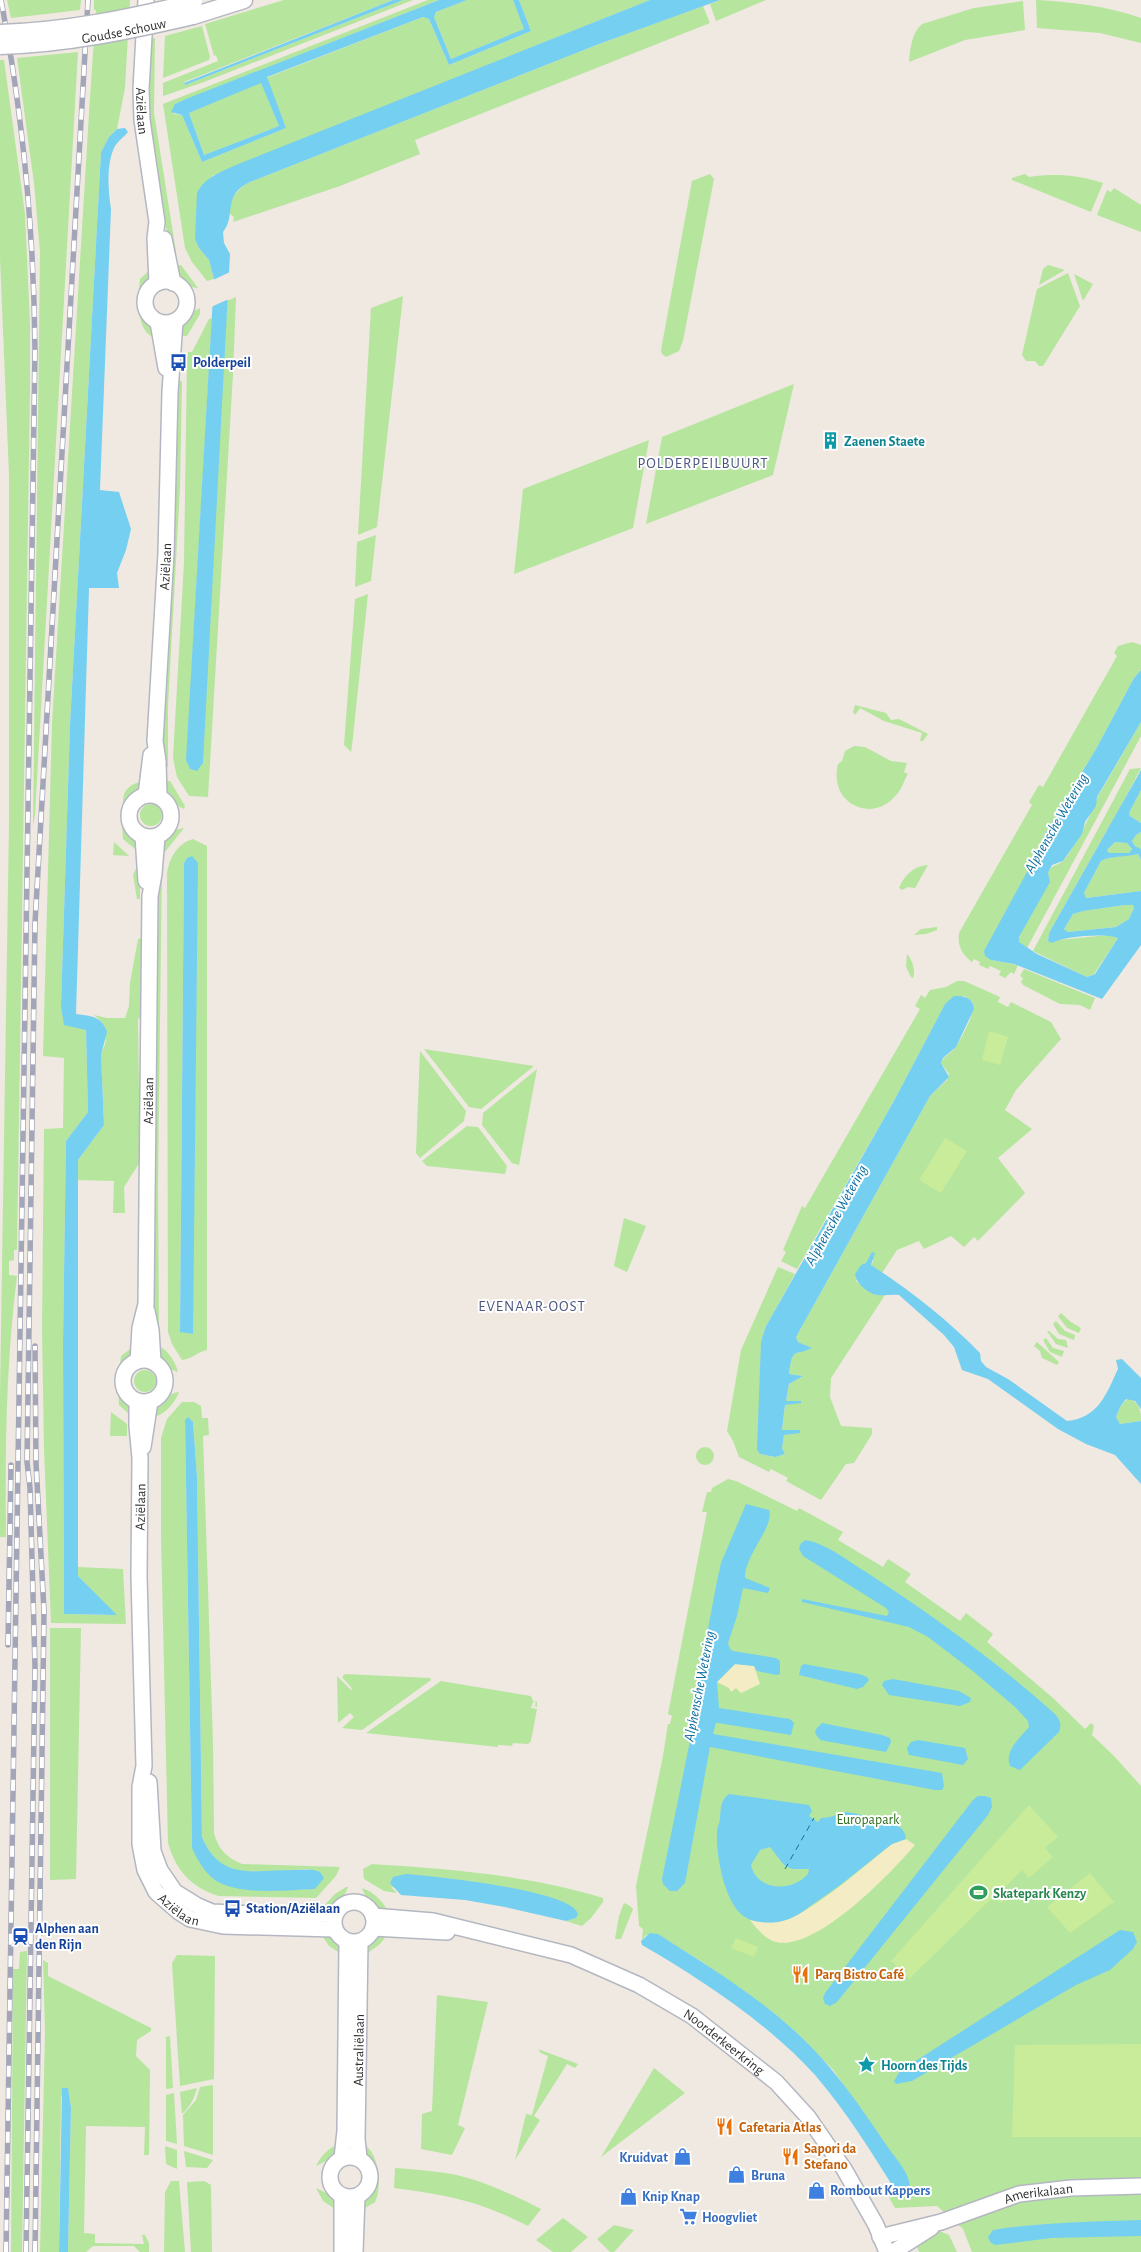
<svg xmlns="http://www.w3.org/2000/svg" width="1141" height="2252" viewBox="0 0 1141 2252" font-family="'Alegreya Sans',sans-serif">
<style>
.green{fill:#b6e59e;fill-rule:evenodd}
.sand{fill:#f3ecc5}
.pitch{fill:#c9ec9a}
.water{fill:#75cff0;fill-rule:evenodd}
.pier{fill:#efe9e1}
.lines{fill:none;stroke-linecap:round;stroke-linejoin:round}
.ferry{stroke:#0d6fa3;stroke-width:1;stroke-dasharray:6 5;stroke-linecap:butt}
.tertiary-casing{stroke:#b4b7c1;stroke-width:18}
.secondary-casing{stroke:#b4b7c1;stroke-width:19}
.tertiary{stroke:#fff;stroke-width:15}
.secondary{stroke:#fff;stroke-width:16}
.rail-casing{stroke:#a3a6b8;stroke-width:5.5}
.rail{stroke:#fff;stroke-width:4;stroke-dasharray:11;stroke-linecap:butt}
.secondary-bridge-casing{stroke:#b4b7c1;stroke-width:19;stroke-linecap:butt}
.secondary-bridge{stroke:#fff;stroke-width:16}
.labels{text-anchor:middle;stroke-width:4;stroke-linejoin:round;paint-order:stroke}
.street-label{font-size:14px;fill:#2e2e2e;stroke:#fff}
.transit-label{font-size:14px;font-weight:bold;fill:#164399;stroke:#fff;text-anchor:start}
.culture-label{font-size:14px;font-weight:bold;fill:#0d838f;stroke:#fff;text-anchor:start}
.park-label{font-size:14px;fill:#2c6e1b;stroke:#fff}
.leisure-label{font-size:14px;font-weight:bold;fill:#27864d;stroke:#fff;text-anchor:start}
.food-label{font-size:14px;font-weight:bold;fill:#c56008;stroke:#fff;text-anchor:start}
.shop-label{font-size:14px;font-weight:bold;fill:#366cbe;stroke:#fff;text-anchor:start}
.neighbourhood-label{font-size:15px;letter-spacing:1px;fill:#4d5680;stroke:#fff}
.water-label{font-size:15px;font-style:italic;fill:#0d6fa3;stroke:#fff}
</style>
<rect width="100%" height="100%" fill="#efe9e1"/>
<g class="green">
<polygon points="7,0 81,0 80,10 11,18"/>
<polygon points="94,0 130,0 125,88 117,129 109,137 101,152 70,725 61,1006 86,1030 88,1112 66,1141 63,1343 64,1614 116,1615 78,1576 78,1567 123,1569 126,1624 51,1623 44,1449 42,1329 44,1129 63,1128 64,1058 43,1056 52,723 90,97 96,10 94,10"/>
<polygon points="284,0 393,0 184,82 185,85 403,0 413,0 204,82 163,96 163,83 218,61 216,55 214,56 205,24"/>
<polygon points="428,0 439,0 175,104 174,114 182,115 202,162 286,128 266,78 423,17 429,19 449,65 531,31 519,0 650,0 212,176 197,201 197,208 199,248 209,260 214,279 207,281 192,262 185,248 163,104"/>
<polygon points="467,0 513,0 525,29 451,59 434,17 436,12"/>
<polygon points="720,0 766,0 716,21 710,4"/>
<path d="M1036 0C1072 2 1107 6 1141 18V43L1100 33 1037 28Z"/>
<path d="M1023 1 1025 30 965 40 909 62C910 49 912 32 922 24L974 8Z"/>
<path d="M703 6 710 23 415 140 420 154 340 186 233 222 234 217 229 213C229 200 238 188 250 182L599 44Z"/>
<polygon points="202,26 210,57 209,60 163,78 165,36"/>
<polygon points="155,38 154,113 176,252 171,253 161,202 148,113 149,39"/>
<polygon points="78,52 35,815 33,826 40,252 34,183 17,58"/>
<path d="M0 60H4L25 214 30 324V389L17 1250H14V1260L9 1261V1275L17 1276C6 1363 5 1450 6 1537H0V1394L9 823V475L0 258Z"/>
<polygon points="261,82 279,126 204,155 189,113"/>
<polygon points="710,174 714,179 683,341 679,351 666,357 662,354 661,350 692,181"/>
<path d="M1025 174 1029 177C1055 173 1078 175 1103 183L1091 212 1012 180V178Z"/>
<polygon points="1114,188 1141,205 1141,232 1097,215 1107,190 1111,192"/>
<path d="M181 265 198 288C183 287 179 279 174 266Z"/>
<polygon points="1048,265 1065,270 1039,285 1043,269"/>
<polygon points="150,270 150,280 143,289 139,289 140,279"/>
<polygon points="1068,273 1080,306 1043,366 1039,366 1035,361 1026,361 1022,355 1037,289"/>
<polygon points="1074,274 1093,284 1083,301"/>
<polygon points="403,296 377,527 358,535 371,308"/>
<polygon points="236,297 233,374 208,797 189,796 177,777 173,758 184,562 187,360 188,352 192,352 209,319 212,318 191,681 227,301"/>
<path d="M200 308V314L187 336H179C180 324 188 313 200 308Z"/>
<path d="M138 309 152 326 157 338C143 336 141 321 138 309Z"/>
<path d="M177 381H182L180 488 168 706V767H163C165 638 176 510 177 381Z"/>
<polygon points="794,384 773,475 646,524 662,437"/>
<polygon points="649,440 633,528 514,574 523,489"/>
<polygon points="376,535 371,581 355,587 357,542"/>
<polygon points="368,594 352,746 351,752 344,745 355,599"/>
<path d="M1132 642 1141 645V670L1134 678 1096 749 1046 832 991 960 1018 965 1014 974 1011 972 1005 978 999 975 1001 971 990 966 988 969 979 965 980 962 974 959 972 962C962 955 957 945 959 933L1032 805 1029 802 1039 785 1043 787 1117 656 1114 653 1118 646Z"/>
<polygon points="855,705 886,713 891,720 899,719 928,734 923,741 920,741 922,733 884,721 860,708 855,715 853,712"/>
<path d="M1141 722V736L1027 948 1019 942V937L1048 873C1053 863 1056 867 1063 861 1071 854 1095 808 1097 798Z"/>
<path d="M854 746 865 747 891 761 907 763 904 772 908 774C904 780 902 789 897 794 873 825 828 804 838 764L842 761 845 751Z"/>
<polygon points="1141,768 1113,821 1107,830 1049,933 1048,941 1109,935 1118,938 1094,974 1087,977 1033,951 1130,769"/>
<path d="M143 781 139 791 126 804H123C122 790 130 784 143 781Z"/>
<path d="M164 781H170L185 806 184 809C172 804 166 794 164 781Z"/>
<polygon points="1141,790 1141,823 1130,816 1129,813"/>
<circle cx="151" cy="815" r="11"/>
<polygon points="125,824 138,843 139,849 135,849 123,839 122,825"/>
<path d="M184 828 165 852 160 851C160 838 172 830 184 828Z"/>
<polygon points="1141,832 1141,849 1140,849 1135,846 1132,841 1136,835"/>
<path d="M193 839 207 846V1350C197 1352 192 1359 182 1360L172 1344 168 1332 167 874C169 858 178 843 193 839ZM187 858 193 1334 180 1331 184 863Z"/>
<polygon points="114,842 129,856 113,855"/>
<polygon points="1115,842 1127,843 1132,849 1129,853 1109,853 1107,850"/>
<path d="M1138 854 1141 860V891L1085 898 1084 893 1101 861C1108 856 1128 856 1138 854Z"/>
<polygon points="158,864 162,864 158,1183 159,1332 155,1333 153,1260"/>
<path d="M928 865 915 888 908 887 902 890 899 888C904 876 913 866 928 865Z"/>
<polygon points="138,866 140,866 140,899 137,899 133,874"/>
<polygon points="1125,905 1133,905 1134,908 1129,919 1116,927 1068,932 1064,929 1073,914 1082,911"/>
<polygon points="937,927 937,930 926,934 914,935 921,929"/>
<polygon points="142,938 142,1018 138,1019 140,1162 124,1187 125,1213 113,1213 114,1181 78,1180 78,1160 104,1125 101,1055 106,1041 102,1022 94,1015 107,1018 125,1018 129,1006 130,983 138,939"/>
<path d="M907 954C912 959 916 971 913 978L911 977 906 967Z"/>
<polygon points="1024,969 1095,998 1090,1010 1080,1005 1060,1004 1023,985 1021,982 1023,978 1020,976"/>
<path d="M957 981H964L1000 997 998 1002 1008 1007 1011 1002 1051 1022 1061 1039 1016 1090 1005 1110 1032 1129 998 1158 1025 1193 978 1241 974 1237 964 1247 951 1236 924 1249 919 1241 897 1250 882 1273 871 1265 874 1260 866 1263 856 1281 876 1295H885L831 1378 830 1397 841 1426 872 1428V1434L854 1463 846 1464 821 1500 786 1481 788 1478 771 1469 769 1472 739 1457 733 1441 727 1431 741 1350 778 1267 795 1274 766 1326 761 1341 760 1454 774 1457 785 1454 782 1448 784 1435 800 1430 782 1431 785 1405 801 1401H786L789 1384 803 1376 789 1374 792 1355 811 1348 798 1342 796 1337 930 1096 947 1080 949 1074 941 1063C944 1056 950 1054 954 1049 960 1042 976 1011 973 1004 972 1000 967 998 964 996L945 1004 895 1099 797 1269 781 1261 786 1252 783 1250 802 1206 805 1208 920 1009 915 1006 921 995 925 998 930 990 946 987Z"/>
<polygon points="424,1049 534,1066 481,1109 469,1107"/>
<polygon points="420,1051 466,1111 464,1121 420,1158 416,1153"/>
<polygon points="537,1069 519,1165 512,1163 482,1125 483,1113"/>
<polygon points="467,1126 478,1127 507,1166 505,1174 427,1166 422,1161"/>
<polygon points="624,1218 646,1226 627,1272 614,1266"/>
<polygon points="1061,1313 1071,1322 1081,1328 1079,1333 1067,1328 1058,1316"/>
<polygon points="1056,1321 1065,1331 1075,1335 1074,1340 1059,1334 1053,1324"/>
<polygon points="1047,1331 1049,1331 1058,1339 1066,1340 1068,1348 1056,1344"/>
<polygon points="1046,1338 1053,1348 1064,1351 1062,1357 1050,1352 1043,1340"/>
<polygon points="1037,1342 1059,1362 1057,1365 1042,1358 1040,1351 1034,1346"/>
<polygon points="134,1346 132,1358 119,1371 121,1356"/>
<path d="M156 1346C166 1346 176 1363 178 1372 164 1368 160 1359 156 1346Z"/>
<circle cx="145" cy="1381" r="11"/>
<polygon points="118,1388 131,1407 132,1417 119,1405"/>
<path d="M179 1392C175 1403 164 1416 152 1417 156 1404 166 1394 179 1392Z"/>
<path d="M1128 1398C1140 1403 1141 1410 1141 1421L1120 1424 1116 1417 1120 1407Z"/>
<path d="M182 1402H194L201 1406 202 1418H208L209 1435 203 1436 213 1743 214 1833C218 1849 227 1858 242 1864L340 1867 336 1876 316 1898 219 1896C192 1888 176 1871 168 1843L161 1536V1438L167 1419ZM188 1418 193 1422 197 1477 202 1837C207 1849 214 1862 226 1867 241 1875 290 1870 309 1869L315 1889 251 1890 192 1848 185 1420Z"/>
<polygon points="111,1412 127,1424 127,1436 110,1436"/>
<circle cx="705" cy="1456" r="9"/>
<polygon points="728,1479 736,1481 797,1511 799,1508 843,1532 838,1540 883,1567 888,1559 911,1574 905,1582 960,1621 966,1613 993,1634 987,1642 1053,1698 1085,1729 1091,1723 1094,1726 1092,1735 1114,1756 1141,1786 1141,2252 972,2252 963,2229 937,2206 895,2208 884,2189 895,2190 900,2195 909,2192 911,2187 834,2071 798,2034 771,2011 704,1963 681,1949 646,1935 642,1940 643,1929 639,1926 636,1886 663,1756 668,1724 670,1724 672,1716 668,1714 707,1512 702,1512 707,1492 711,1492 712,1488"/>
<polygon points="50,1628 81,1628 76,1879 50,1880"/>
<polygon points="345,1674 430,1678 431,1680 362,1730 342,1728 354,1717 350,1713 338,1723 337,1676 352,1691 351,1687 342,1677"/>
<polygon points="441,1681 531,1696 533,1701 537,1702 537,1707 535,1706 536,1702 533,1702 531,1708 537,1709 531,1741 528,1744 513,1743 512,1746 498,1745 498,1747 366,1733"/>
<path d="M372 1864C450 1869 528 1875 603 1898V1902L591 1918 582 1926 566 1921 576 1918 391 1887 397 1893 384 1891 364 1879 363 1869Z"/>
<path d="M346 1887H348C344 1900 333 1908 320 1910L335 1894Z"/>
<path d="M362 1888C372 1891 382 1900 387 1910L380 1911 366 1898Z"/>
<polygon points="624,1903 630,1906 633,1909 621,1939 615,1939 619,1916"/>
<path d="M321 1934H327C334 1939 342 1945 343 1955L329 1946Z"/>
<path d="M383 1935H387L380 1944 364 1956C363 1946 374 1938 383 1935Z"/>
<polygon points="27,1951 22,2252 11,2252 13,1969 19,1969 20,1952"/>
<polygon points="177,1955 215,1956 214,2079 180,2086 172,1963"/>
<polygon points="43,1960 48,1963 48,1976 151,2028 151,2031 137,2040 136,2056 150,2070 149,2155 144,2155 145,2127 86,2126 84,2233 95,2234 95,2243 144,2244 142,2235 145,2235 149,2243 149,2252 140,2252 134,2246 93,2246 86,2252 68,2252 71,2107 68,2089 61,2096 59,2252 40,2252 45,2032"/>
<polygon points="437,1995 488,2002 458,2125 465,2128 452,2155 421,2149 422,2114 432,2111"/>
<polygon points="170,2036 173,2088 166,2089 166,2037"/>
<polygon points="538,2049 578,2064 575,2068 567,2064 534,2116 540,2120 515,2160 526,2114 532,2115 548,2056 541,2053"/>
<polygon points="654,2068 685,2093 601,2157"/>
<polygon points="213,2085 213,2155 184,2146 183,2115 196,2100 200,2087"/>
<path d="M197 2088C194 2099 190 2107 182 2114L180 2092Z"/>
<polygon points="174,2093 177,2144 166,2141 166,2095"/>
<path d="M340 2143 332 2158 316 2166C322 2154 329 2148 340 2143Z"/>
<path d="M364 2145C380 2153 382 2189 375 2202L360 2211C363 2200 374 2194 376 2182 378 2167 364 2159 364 2145Z"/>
<polygon points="165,2146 177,2150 177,2169 166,2164"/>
<polygon points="184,2151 213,2160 207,2168 186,2167"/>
<path d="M395 2168C410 2169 424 2170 438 2172 475 2176 509 2193 541 2209L528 2226C479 2201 448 2195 394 2188Z"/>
<polygon points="171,2181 179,2181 185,2252 164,2252 165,2192"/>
<polygon points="204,2181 211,2185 212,2252 191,2252 187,2182"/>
<polygon points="316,2188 330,2195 338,2211 323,2201"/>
<polygon points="563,2218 588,2237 571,2252 553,2252 536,2240"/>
<polygon points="614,2225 634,2230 614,2252 610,2252 597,2239"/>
<polygon points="939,2231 949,2235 957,2252 919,2252 917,2247 922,2241"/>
</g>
<g class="sand">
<polygon points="735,1664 754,1666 760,1684 741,1693 736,1688 731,1692 729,1688 717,1682"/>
<path d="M906 1839 915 1845C891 1873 816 1952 776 1942 765 1939 756 1928 750 1920 762 1922 776 1924 788 1919 820 1906 864 1866 892 1844Z"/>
</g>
<g class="pitch">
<polygon points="989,1031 1008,1037 1000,1065 982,1060"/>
<polygon points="945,1138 967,1151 941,1193 919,1180"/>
<polygon points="1029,1805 1058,1837 1045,1848 1053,1857 1029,1878 1022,1870 1004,1888 1010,1895 1001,1903 994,1896 910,1978 913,1982 891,1961"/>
<polygon points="1090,1873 1114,1902 1070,1933 1047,1907"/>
<polygon points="736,1938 758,1947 754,1957 731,1948"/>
<polygon points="1141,2044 1141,2137 1012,2137 1015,2045"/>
</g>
<g class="water">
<polygon points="393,0 403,0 185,85 184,83"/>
<path d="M439 0H467L436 12 434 17 451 59 524 29 513 0H519L531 31 449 65 429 19 423 17 267 77 286 128 202 162 182 115 171 112 175 104 186 99ZM261 83 279 126 204 155 189 113Z"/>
<path d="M650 0H720L599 44 250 182C221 196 237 215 223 232L224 243 230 254 203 763 197 771 190 769 186 760 214 279 209 260 199 248 195 239 197 193C205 177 221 172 236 165Z"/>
<path d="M125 128 128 132C124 137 119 140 115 146 106 163 108 191 111 209L100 490 119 492 131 529 126 550 117 573 119 588H89L76 1014C90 1016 101 1015 107 1032L101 1055 104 1125 78 1160V1576L117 1615 64 1614 63 1343 66 1141 88 1112 86 1030 64 1025 61 1006 70 725 101 152 109 137 117 129Z"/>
<path d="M1141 670V722L1097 797 1096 806 1085 822 1082 834 1063 861 1052 865 1048 873 1050 882 1019 937V942L1037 954 1087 977 1095 974 1118 938C1104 933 1065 936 1052 943L1048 941 1049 933 1141 770V790L1129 813 1130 816 1141 823V832L1136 835 1132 841 1135 846 1141 849V860L1138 854C1127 857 1108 856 1101 861L1084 893 1086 898 1141 891V945L1102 999 1014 964 991 960 985 956 984 951 1040 848 1046 832 1096 749 1134 678ZM1115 842 1127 843 1132 849 1129 853H1109L1107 850ZM1125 905H1133L1134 908 1129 919 1116 927 1068 932 1064 929 1073 914 1083 911Z"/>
<polygon points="192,856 198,863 193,1334 180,1332 184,863 187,858"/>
<path d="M954 996C964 996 973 997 974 1009L956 1047 943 1058 941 1063 949 1077 930 1096 796 1337 798 1342 812 1348C792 1357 793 1347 789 1374L803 1376 789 1384 786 1401H801V1403L785 1405 782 1430H800V1433L784 1435 782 1448 785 1454 775 1457 760 1454 757 1450 761 1341 766 1326 895 1099 945 1004Z"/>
<path d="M872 1252 875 1253 871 1265C910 1290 948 1320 980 1353L981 1361 986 1367 1008 1379 1067 1421C1098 1418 1106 1395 1118 1369L1116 1360 1122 1359 1141 1378V1409L1135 1401 1126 1399 1120 1407 1116 1417 1120 1424 1141 1421V1484L1115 1455 1086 1444 1058 1429 988 1379 962 1370 954 1347 944 1335 899 1295C892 1294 885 1296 878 1295 868 1294 856 1283 855 1274L861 1265 866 1263Z"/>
<path d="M188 1417 193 1422 197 1477 202 1837C220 1881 253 1870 293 1870 302 1870 311 1868 320 1872L324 1878 315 1889C287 1890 239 1896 215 1880 204 1872 197 1859 192 1848L185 1420Z"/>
<path d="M746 1504 769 1510C775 1526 744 1556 745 1578L770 1588 768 1593 743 1588 737 1616 728 1643 730 1649 733 1651 776 1658 780 1661V1674L776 1675 757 1671 754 1666 735 1664 717 1682 719 1708 790 1719 794 1723 791 1735 718 1723H716L713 1734 942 1773 944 1786 942 1790H935L710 1747 685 1883 677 1891H670L663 1884 662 1879 692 1731 691 1719 717 1581 721 1563Z"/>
<path d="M806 1540C827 1544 848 1561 866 1572 932 1615 996 1661 1055 1714 1060 1720 1062 1724 1059 1732L1020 1770 1010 1766C1004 1751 1020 1738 1029 1727L1028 1721 1015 1707 974 1672 928 1637 909 1627 802 1602V1599L887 1616 889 1612 886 1608 803 1556 799 1549 801 1543Z"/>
<polygon points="804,1664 859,1674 867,1677 869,1680 863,1687 857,1689 799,1675 801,1666"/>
<polygon points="893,1679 959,1691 971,1698 970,1702 960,1706 889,1695 882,1685 884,1681"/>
<polygon points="822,1723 882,1735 890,1738 891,1742 886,1752 820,1740 815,1733 816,1729"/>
<polygon points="918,1740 965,1748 968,1759 963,1765 909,1755 907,1748 911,1742"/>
<path d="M729 1794 809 1805 812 1811 809 1816 818 1822 821 1818C830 1818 835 1815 844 1812 850 1811 892 1822 898 1826 903 1829 906 1834 906 1839L892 1844C866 1864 841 1886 813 1904 805 1910 796 1917 786 1920 774 1924 753 1924 742 1915 724 1900 716 1855 717 1833 717 1827 720 1823 720 1818 721 1808 720 1801 729 1794ZM770 1847 784 1865 792 1869H809L808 1874C793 1892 757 1892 751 1865L760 1850Z"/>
<polygon points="978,1796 985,1796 991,1798 992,1807 988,1815 837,2002 830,2006 825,2004 823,1998 825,1993 973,1800"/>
<path d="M406 1874C432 1876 573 1890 578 1914L576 1918 566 1921 505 1907 465 1900 401 1895 390 1883 393 1877Z"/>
<polygon points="1120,1930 1133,1932 1137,1942 1133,1949 1110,1970 1076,1985 912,2081 896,2084 894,2081 900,2071"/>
<path d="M650 1933 658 1934C706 1965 755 1994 797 2033 832 2065 860 2106 887 2146 895 2158 914 2177 909 2192L900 2195 895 2190C871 2151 846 2111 815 2075 769 2024 701 1979 642 1945L641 1941Z"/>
<polygon points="62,2088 68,2088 71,2107 68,2252 59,2252"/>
<path d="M1141 2220V2236L1051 2238 995 2245 990 2242 988 2237 993 2230C1043 2222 1091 2222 1141 2220Z"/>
</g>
<polygon class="pier" points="230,272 229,299 211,307 213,280"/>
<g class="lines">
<polyline class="ferry" points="785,1869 814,1818"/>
<defs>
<g id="tertiary">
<path id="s1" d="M146 0 141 89 142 120 157 222 155 238 157 283"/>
<polyline points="164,239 173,283"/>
<circle cx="166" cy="302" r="21"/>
<polyline points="158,322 166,368"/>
<circle cx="150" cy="816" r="21"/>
<polyline points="146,795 151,755"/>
<path id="s2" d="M159 796 158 761 155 741 166 553 170 392 175 321"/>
<polyline points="143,836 146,881"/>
<polyline points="147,1311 151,1330 153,1362"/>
<circle cx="144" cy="1381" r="21"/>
<path id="s3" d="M138 1361 140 1328 146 1304 150 896 154 874 157 836"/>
<path id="s4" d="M137 1401V1426L140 1458 139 1576 144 1766 140 1787V1844L145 1870 156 1892 179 1912 190 1919 223 1926 334 1929"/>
<polyline points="143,1447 150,1401"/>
<polyline points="149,1782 153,1851 160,1870 175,1892 196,1905 212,1912 256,1914 335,1914"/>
<circle cx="354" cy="1922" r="20"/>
<path id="s5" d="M373 1916 433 1921 571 1955 639 1985 692 2016 776 2082 808 2117 844 2169 876 2225 887 2252"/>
<polyline points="373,1928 447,1932"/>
<circle cx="350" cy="2177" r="20"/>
<polyline points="342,2158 345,2131 347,1942"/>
<path id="s6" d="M359 2158 357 2139 360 1942"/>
<polyline points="342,2196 342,2252"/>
<path id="s7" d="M880 2237 941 2222 1019 2194 1071 2188 1141 2186"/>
<polyline points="355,2252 357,2196"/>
<polyline points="893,2252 931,2228"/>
</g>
<polyline id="secondary" points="193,16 244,0"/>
</defs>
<use href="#tertiary" class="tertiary-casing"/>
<use href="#secondary" class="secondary-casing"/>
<use href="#tertiary" class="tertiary"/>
<use href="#secondary" class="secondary"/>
<defs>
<g id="rail">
<path d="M1 0C23 116 34 233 35 350L6 2252"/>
<polyline points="8,1645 11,1465"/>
<polyline points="26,2252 35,1666 30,1488 27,1462 35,923 88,0"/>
<polyline points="35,2252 44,1611 36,1463 35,1346"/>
</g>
</defs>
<use href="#rail" class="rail-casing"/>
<use href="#rail" class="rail"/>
<defs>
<g id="secondary-bridge">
<path d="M0 33C66 31 130 18 194 2"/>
<path id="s8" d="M0 46C66 44 129 31 193 16"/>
</g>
</defs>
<use href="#secondary-bridge" class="secondary-bridge-casing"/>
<use href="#secondary-bridge" class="secondary-bridge"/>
</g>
<defs>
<symbol id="bus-bare" viewBox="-9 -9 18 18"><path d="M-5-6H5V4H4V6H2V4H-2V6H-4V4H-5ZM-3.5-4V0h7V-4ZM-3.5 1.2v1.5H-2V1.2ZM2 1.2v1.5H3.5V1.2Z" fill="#1a4fb4" stroke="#fff" stroke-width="2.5" paint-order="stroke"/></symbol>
<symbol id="building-bare" viewBox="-9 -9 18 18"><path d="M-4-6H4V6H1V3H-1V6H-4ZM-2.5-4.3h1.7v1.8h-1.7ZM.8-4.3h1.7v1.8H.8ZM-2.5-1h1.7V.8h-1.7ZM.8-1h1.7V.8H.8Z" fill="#0f9aa8" stroke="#fff" stroke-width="2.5" paint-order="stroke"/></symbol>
<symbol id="stadium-bare" viewBox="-9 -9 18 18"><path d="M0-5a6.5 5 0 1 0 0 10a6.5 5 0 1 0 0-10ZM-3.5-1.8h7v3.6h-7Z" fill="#2e9e5b" stroke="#fff" stroke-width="2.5" paint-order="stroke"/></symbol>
<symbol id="station-bare" viewBox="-9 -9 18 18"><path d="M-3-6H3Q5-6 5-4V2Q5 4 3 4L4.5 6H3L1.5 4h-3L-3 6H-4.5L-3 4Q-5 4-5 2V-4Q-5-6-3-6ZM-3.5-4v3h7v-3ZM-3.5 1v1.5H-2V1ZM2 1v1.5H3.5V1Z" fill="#1a4fb4" stroke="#fff" stroke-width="2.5" paint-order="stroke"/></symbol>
<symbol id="restaurant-bare" viewBox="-9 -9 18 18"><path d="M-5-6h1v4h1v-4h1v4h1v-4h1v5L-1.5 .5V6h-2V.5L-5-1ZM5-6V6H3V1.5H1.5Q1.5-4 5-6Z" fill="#e8710a" stroke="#fff" stroke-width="2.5" paint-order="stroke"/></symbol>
<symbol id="sight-bare" viewBox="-9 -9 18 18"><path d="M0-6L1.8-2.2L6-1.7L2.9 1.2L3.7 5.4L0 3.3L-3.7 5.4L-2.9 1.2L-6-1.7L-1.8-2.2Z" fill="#0f9aa8" stroke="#fff" stroke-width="2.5" paint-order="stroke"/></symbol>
<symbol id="shop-bare" viewBox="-9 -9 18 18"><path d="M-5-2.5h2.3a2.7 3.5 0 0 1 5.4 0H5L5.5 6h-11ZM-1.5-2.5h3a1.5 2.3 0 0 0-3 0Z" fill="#3f7fe0" stroke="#fff" stroke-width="2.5" paint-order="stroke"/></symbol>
<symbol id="supermarket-bare" viewBox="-9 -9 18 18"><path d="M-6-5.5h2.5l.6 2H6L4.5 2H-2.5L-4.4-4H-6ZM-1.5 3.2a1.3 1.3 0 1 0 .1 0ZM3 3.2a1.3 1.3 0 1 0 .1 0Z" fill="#3f7fe0" stroke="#fff" stroke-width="2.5" paint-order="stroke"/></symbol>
</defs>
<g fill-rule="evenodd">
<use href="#bus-bare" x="166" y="350" width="25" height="25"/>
<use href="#building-bare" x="818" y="428" width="25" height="25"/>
<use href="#stadium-bare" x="966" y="1880" width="25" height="25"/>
<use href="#bus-bare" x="220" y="1896" width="25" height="25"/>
<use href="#station-bare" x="8" y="1924" width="25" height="25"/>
<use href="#restaurant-bare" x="788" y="1962" width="25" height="25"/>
<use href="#sight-bare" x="854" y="2052" width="25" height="25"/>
<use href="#restaurant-bare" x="712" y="2114" width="25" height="25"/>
<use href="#restaurant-bare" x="778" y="2144" width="25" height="25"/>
<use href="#shop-bare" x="670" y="2144" width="25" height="25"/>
<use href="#shop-bare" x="724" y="2162" width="25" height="25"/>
<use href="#shop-bare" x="804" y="2178" width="25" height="25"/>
<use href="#shop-bare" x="616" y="2184" width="25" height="25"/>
<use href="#supermarket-bare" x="676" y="2204" width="25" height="25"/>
</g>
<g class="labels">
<g class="street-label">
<text dy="5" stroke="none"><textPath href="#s8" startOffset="125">Goudse Schouw</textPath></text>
<text dy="5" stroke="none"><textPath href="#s1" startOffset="111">Aziëlaan</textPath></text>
<text dy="5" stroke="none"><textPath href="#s2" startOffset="230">Aziëlaan</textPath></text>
<text dy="5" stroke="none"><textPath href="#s3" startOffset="261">Aziëlaan</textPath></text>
<text transform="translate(140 1507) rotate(-89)" y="5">Aziëlaan</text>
<text dy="5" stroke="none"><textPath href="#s4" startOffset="524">Aziëlaan</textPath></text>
<text dy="5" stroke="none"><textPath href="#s5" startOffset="379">Noorderkeerkring</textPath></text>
<text dy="5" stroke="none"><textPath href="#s6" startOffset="108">Australiëlaan</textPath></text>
<text dy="5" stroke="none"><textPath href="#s7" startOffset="165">Amerikalaan</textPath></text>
</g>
<g class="transit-label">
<text x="193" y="367">Polderpeil</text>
<text x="246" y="1913">Station/Aziëlaan</text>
<text x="35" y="1933">Alphen aan<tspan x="35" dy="16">den Rijn</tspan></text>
</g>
<g class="culture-label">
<text x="844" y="446">Zaenen Staete</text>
<text x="881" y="2070">Hoorn des Tijds</text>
</g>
<g class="park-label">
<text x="868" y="1824">Europapark</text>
</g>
<g class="leisure-label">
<text x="993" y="1898">Skatepark Kenzy</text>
</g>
<g class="food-label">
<text x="815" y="1979">Parq Bistro Café</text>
<text x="739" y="2132">Cafetaria Atlas</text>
<text x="804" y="2153">Sapori da<tspan x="804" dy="16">Stefano</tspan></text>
</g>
<g class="shop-label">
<text x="668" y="2162" text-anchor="end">Kruidvat</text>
<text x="751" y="2180">Bruna</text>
<text x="830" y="2195">Rombout Kappers</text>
<text x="642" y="2201">Knip Knap</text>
<text x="702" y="2222">Hoogvliet</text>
</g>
<g class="neighbourhood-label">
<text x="703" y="468">POLDERPEILBUURT</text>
<text x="532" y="1311">EVENAAR-OOST</text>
</g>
<g class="water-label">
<text transform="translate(1056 823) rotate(-60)" y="5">Alphensche Wetering</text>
<text transform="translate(836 1215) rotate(-61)" y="5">Alphensche Wetering</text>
<text transform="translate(699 1686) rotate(-79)" y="5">Alphensche Wetering</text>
</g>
</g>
</svg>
